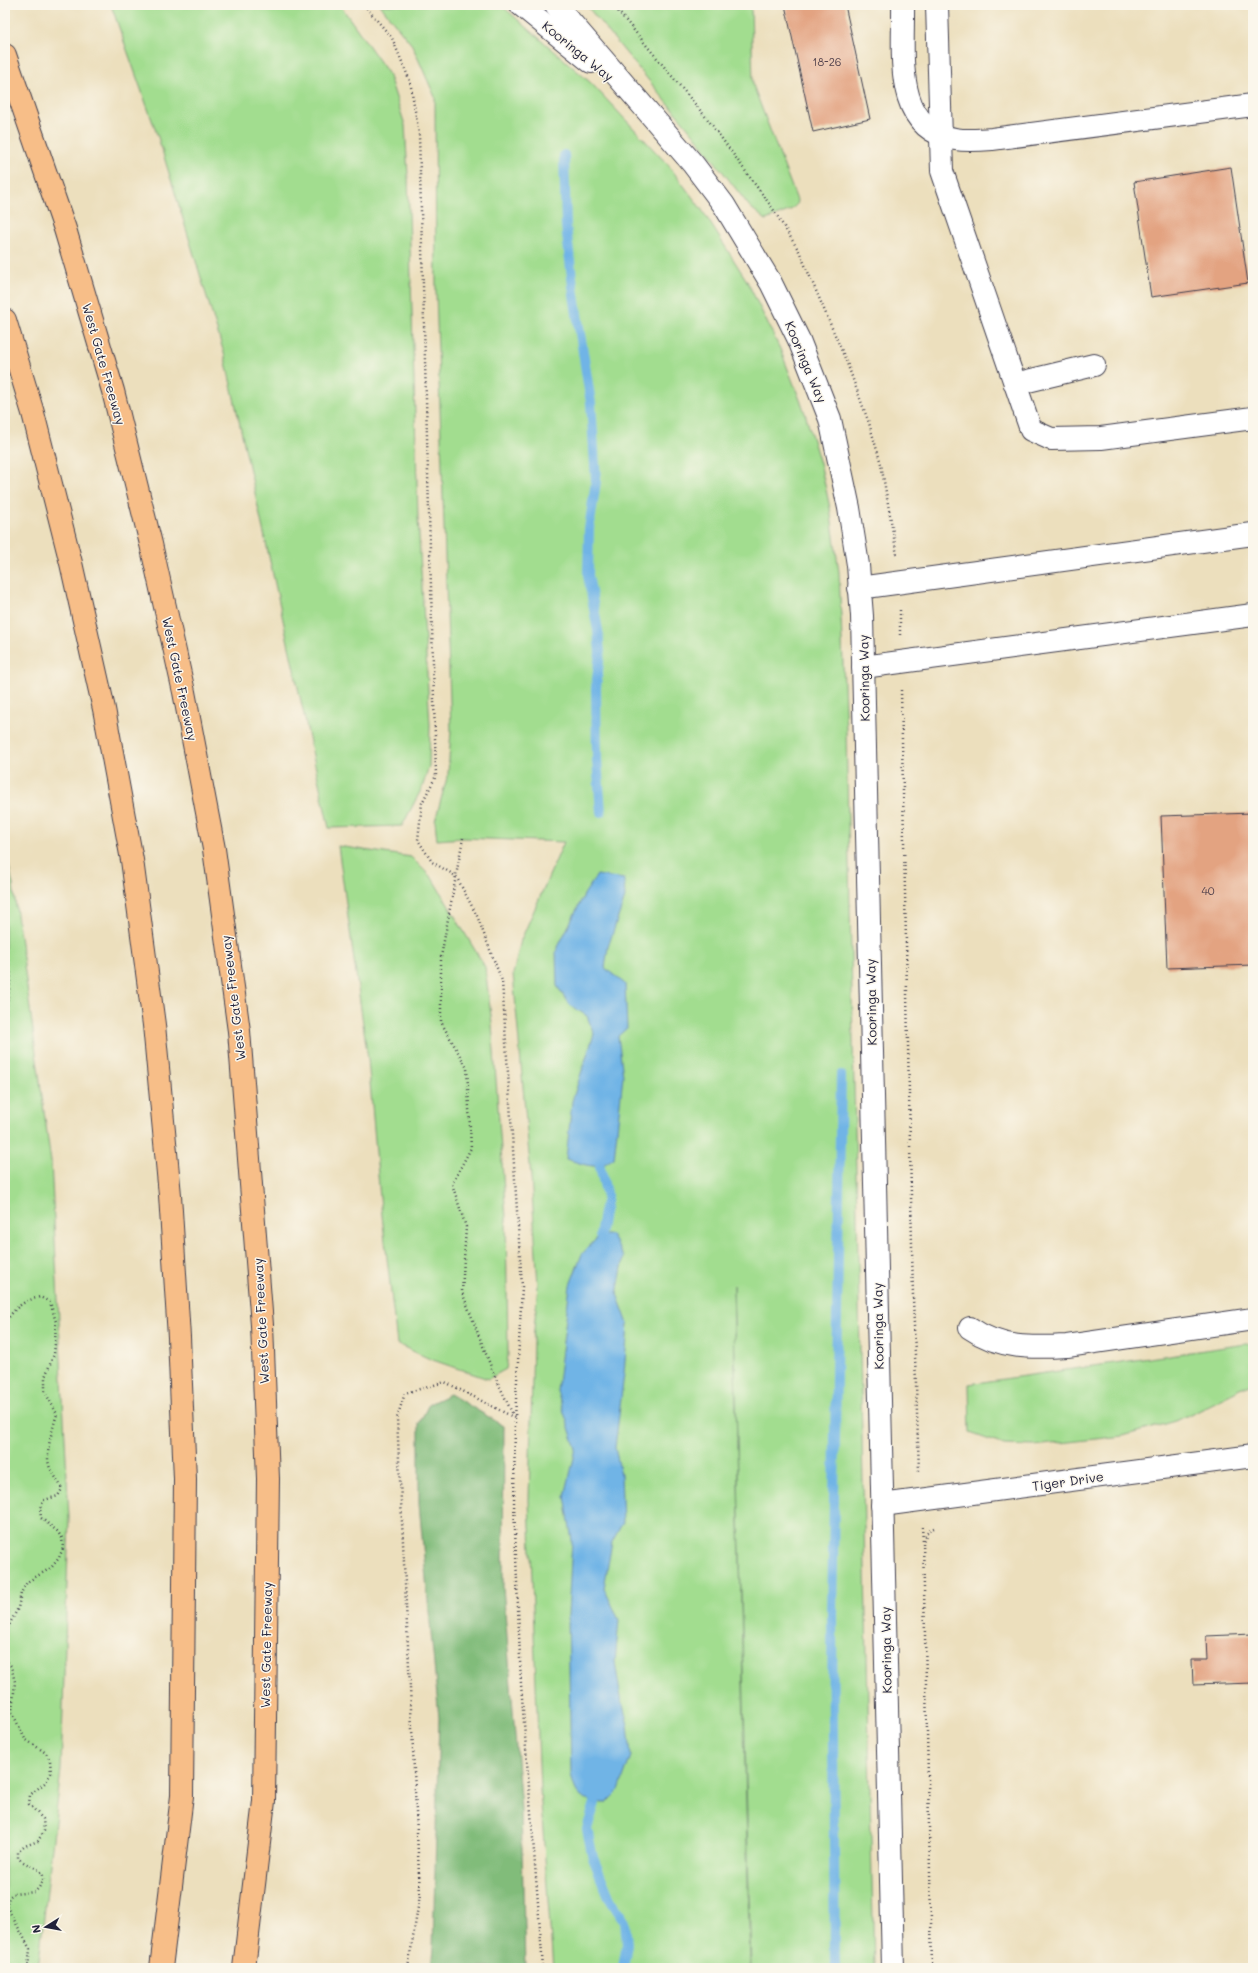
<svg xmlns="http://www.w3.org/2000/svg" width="1258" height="1973" viewBox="0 0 1258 1973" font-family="Mali,sans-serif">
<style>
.green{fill:#a2dd8f;stroke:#628065}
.forest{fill:#81bc7a;stroke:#526f5a}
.water{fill:#70b4e6;stroke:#496b90}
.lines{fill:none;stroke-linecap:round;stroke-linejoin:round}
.stream{stroke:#70b4e6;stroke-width:10}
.building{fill:#e3a381}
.minor-casing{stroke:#403e4e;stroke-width:24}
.highway-casing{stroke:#403e4e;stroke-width:24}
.path{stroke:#403e4e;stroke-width:2.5;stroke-dasharray:1 3;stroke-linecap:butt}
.minor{stroke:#fff;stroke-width:22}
.highway{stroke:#f7be88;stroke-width:22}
.labels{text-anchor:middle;stroke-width:3;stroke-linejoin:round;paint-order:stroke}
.number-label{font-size:11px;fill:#52424c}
.street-label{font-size:13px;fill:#22223b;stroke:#fbf7ec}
</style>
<rect width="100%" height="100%" fill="#fbf7ec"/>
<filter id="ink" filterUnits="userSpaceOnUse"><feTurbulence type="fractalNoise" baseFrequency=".025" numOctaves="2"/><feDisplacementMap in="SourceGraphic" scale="8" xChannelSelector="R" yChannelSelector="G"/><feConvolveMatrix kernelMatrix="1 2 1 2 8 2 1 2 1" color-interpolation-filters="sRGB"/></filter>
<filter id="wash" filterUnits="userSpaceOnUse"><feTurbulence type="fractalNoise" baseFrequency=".012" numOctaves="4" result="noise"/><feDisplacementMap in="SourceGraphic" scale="16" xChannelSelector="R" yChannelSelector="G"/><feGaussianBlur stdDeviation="0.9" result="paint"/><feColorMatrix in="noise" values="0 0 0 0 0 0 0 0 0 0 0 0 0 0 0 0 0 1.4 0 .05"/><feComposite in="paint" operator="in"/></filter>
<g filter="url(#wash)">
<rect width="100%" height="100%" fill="#ecdfbd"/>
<g class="green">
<polygon points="111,5 340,5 388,73 405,125 408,176 418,518 430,725 429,766 422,788 402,826 329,828 224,353 158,137"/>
<polygon points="380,5 501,5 591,83 669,166 702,210 747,281 780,349 804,410 821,467 830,508 839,572 846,731 874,1968 751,1968 733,1285 750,1968 553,1968 540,1790 529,1500 533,1341 538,1285 531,1177 513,974 521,940 564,842 463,838 437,840 435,821 448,774 451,730 436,292 435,97 412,45"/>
<polygon points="586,5 751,5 753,85 798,203 791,210 766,220 750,207 695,136"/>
<polygon points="338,846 411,857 432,878 485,967 492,1024 506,1218 508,1355 506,1369 488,1379 430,1359 397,1344 380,1198 368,1059"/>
<polygon points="5,848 13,885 51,1162 69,1518 61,1770 38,1968 5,1968"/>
<polygon points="1253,1343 1253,1383 1176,1421 1123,1436 1034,1446 1004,1445 970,1433 969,1384"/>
</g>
<polygon class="forest" points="450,1394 504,1426 503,1587 521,1809 525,1968 431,1968 433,1949 439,1718 419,1504 419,1424 429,1404"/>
<g class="water">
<polygon points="597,875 624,879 625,897 608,947 605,968 625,984 627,1028 618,1036 623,1076 614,1158 600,1167 586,1165 566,1159 572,1101 594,1034 587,1016 570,1005 557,986 556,951 585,893"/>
<path d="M600 1235H611L624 1257 617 1294 628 1324 624 1374 615 1448 621 1474 623 1522 612 1542 604 1588 619 1620 615 1662 620 1693 628 1725 631 1756 619 1790 606 1803C582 1802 575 1797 571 1773L568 1615 572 1541 565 1496 576 1449 557 1391 570 1285 582 1254Z"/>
</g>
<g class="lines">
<g class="stream">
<polyline points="564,155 566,226 574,295 591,403 596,481 589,529 588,575 598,631 600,653 596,688 597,760 601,812"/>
<polyline points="600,1235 607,1196 600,1167"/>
<polyline points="595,1803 587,1829 593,1858 610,1899 625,1922 627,1944 623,1968"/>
<polyline points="835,1968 832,1617 841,1075"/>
</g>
</g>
<g id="blocks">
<g class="building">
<polygon points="785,5 845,5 870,119 813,132"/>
<polygon points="1231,167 1248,283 1151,297 1134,182"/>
<polygon points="1253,813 1253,965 1167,968 1161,816"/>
<polygon points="1253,1634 1253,1683 1193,1685 1192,1660 1207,1660 1206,1636"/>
</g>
</g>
</g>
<g filter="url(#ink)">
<use href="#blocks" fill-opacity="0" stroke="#403e4e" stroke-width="1"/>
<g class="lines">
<defs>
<g id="minor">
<polyline points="521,5 591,62"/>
<polyline points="556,5 693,164 724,205 771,283 799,340 830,419 849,508 858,565 862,616 893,1968"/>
<path d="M903 5C904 53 892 128 955 139 967 141 980 140 992 139L1253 105"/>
<polyline points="937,5 942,171 1031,430 1051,439 1101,438 1253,418"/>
<polyline points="1015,384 1094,365"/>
<polyline points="859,588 1253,534"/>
<polyline points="863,667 1253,615"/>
<path d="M970 1328C1000 1349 1032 1348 1067 1346L1253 1319"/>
<polyline points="882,1505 1253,1456"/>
</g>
<g id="highway">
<polyline points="5,55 65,229 113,391 151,544 184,692 214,849 239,1031 262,1325 268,1479 264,1801 244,1968"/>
<polyline points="5,320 33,413 71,563 104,709 132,860 154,1025 170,1195 179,1337 185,1479 182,1796 161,1968"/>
</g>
</defs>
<use href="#minor" class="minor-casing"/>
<use href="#highway" class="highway-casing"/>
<g class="path">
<polyline points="364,5 392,38 410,81 419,134 436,776 422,803 418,840 432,862 456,876 477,916 502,981 522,1287 515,1418 514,1504 521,1684 543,1968"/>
<polyline points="613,5 709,121 773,209 799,251 847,363 869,423 881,464 897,555"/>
<polyline points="900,610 900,635"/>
<polyline points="901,690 913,1296 919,1472"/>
<polyline points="463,838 441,957 441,1022 467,1068 471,1148 452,1184 466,1227 462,1292 493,1372 514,1417"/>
<polyline points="5,945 11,975 5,1019"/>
<path d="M5 1317H9C18 1305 26 1300 40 1297L50 1302 56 1322 55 1343 54 1354 45 1377V1392L57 1414C53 1428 43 1457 51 1470 55 1477 59 1481 62 1489L58 1496 44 1500 40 1508 41 1518 57 1531 62 1538 63 1548 59 1558 51 1568 27 1582 21 1593 18 1608 5 1633"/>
<polyline points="922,1527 923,1541"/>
<path d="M5 1659 11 1666 15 1682 12 1712 25 1739 46 1753 50 1760 51 1773 46 1782 30 1795 29 1804 43 1819 44 1831 38 1841 25 1846 18 1852V1858C29 1869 57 1868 35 1892L13 1894 9 1897 7 1907 30 1949 28 1968"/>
<polyline points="408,1968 420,1895 397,1418 405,1393 445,1382 515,1418"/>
<polyline points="932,1968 923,1541 929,1530 934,1528"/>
</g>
<use href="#minor" class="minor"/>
<use href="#highway" class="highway"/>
</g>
</g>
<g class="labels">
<g class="number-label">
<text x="827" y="66">18-26</text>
<text x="1208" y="895">40</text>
</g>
<g class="street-label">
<text transform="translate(578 51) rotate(39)" y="5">Kooringa Way</text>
<text transform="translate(806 362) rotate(67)" y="5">Kooringa Way</text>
<text transform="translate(104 364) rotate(74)" y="5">West Gate Freeway</text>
<text transform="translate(864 678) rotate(-91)" y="5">Kooringa Way</text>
<text transform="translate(180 679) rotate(78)" y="5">West Gate Freeway</text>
<text transform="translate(233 998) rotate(-97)" y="5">West Gate Freeway</text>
<text transform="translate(871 1002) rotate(-91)" y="5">Kooringa Way</text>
<text transform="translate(261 1321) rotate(-93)" y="5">West Gate Freeway</text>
<text transform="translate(878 1326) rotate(-91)" y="5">Kooringa Way</text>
<text transform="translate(1068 1481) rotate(-8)" y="5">Tiger Drive</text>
<text transform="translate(266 1645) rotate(-89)" y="5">West Gate Freeway</text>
<text transform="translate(886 1650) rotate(-91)" y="5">Kooringa Way</text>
</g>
</g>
<rect width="1258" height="1973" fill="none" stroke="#fbf7ec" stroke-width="20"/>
<g transform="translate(46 1927) rotate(259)" stroke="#fbf7ec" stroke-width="3" paint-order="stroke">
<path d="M0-3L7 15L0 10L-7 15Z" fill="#22223b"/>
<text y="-6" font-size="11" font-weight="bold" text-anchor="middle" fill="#22223b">N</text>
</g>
</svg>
